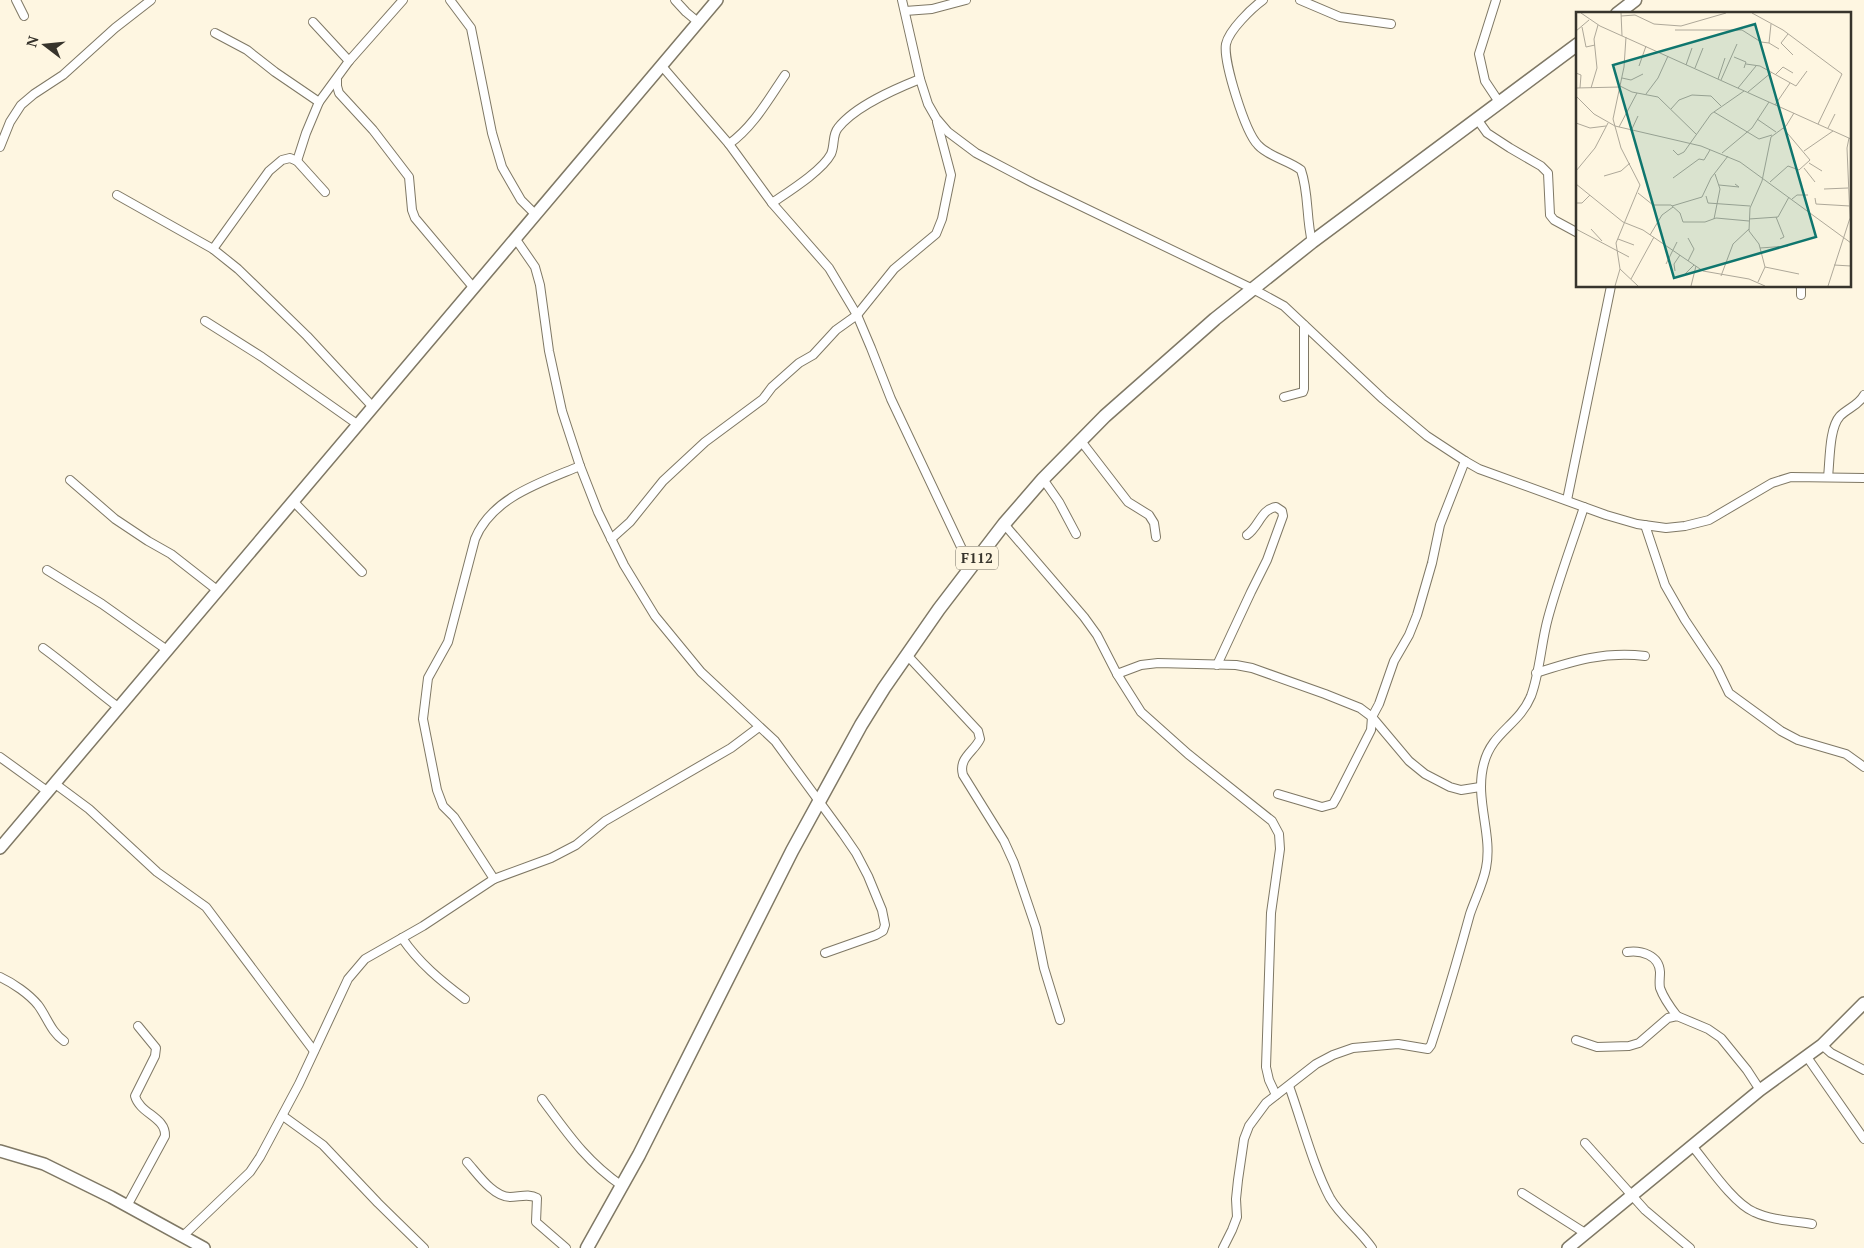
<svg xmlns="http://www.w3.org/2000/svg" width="1864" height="1248" viewBox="0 0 1864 1248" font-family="'PT Serif',serif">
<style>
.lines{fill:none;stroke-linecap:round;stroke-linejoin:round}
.street-casing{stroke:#7f7865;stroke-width:10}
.secondary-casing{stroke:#7f7865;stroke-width:14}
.primary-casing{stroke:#7f7865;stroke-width:15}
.street{stroke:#fff;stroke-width:8}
.secondary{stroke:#fff;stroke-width:11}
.primary{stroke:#fff;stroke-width:12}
.labels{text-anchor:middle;stroke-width:4;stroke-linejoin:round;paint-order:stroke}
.shield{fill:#fef6e1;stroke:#736e62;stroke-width:1}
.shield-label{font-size:14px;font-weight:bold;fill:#37342c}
.inset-road{fill:none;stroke:#aea899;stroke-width:1}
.view{fill:#0f766e;fill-opacity:0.15;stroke:#0f766e;stroke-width:2.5}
.inset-edge{fill:none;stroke:#37342c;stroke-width:2.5}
</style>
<rect width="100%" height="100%" fill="#fef6e1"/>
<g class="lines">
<defs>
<g id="street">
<polyline points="16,0 24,16"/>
<polyline points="450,0 471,28 492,133 502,167 521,200 535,214"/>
<polyline points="675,0 686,12 698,22"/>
<polyline points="902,0 920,79 928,104 936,118 948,132 976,153 1033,183 1253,289 1284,306 1383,399 1427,436 1465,461 1479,469 1606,515 1637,524 1666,528 1685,526 1709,520 1772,483 1791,477 1864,478"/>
<path d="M1263 0C1252 8 1229 30 1226 44 1223 61 1245 132 1258 145 1269 157 1288 160 1301 170 1309 193 1306 218 1312 242"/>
<polyline points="1300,0 1340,17 1391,24"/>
<polyline points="1496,0 1479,54 1485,81 1499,102"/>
<polyline points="905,11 932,9 966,0"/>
<polyline points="313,22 349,61"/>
<polyline points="215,33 247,50 275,72 319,102"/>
<polyline points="661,65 729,144 772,203 829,268 857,315 871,348 891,399 970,566"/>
<polyline points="337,80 337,86 339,93 373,130 409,177 412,210 415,218 473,287"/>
<polyline points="1477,119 1487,133 1510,148 1541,166 1548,173 1550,215 1554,220 1578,233"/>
<path d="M729 144C753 127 768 100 785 75"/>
<polyline points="0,147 10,122 21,105 34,94 63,75 115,28 151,0"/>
<polyline points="297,161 306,133 319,102 349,61 403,0"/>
<polyline points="117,195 213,249 238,269 307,336 372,406"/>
<path d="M772 203C788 192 822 171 831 154 835 145 832 135 838 128 855 106 895 89 920 79"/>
<polyline points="515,238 535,267 540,285 549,351 562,411 580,466 598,512 624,565 655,616 701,672 775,741 843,834 856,853 868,876 882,910 885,925 883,931 876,935 825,953"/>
<polyline points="213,249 269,171 282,160 290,158 297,161 325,192"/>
<polyline points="1801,295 1801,286"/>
<polyline points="205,321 262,357 357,424"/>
<polyline points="1284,397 1303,392 1304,389 1304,325"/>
<polyline points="1081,441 1128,502 1149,515 1154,523 1156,537"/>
<path d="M1828 477C1830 460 1829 428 1840 416 1848 408 1859 405 1864 395"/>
<polyline points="1043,479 1059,502 1076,534"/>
<polyline points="70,480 115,519 148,541 171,554 217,590"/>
<polyline points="1567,500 1611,286"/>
<polyline points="293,501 362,572"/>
<polyline points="1004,524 1084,617 1097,635 1117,674 1141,712 1188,754 1272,821 1279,834 1280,849 1271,913 1266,1067 1269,1080 1276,1095"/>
<polyline points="1645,525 1665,585 1685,620 1717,668 1729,693 1781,731 1798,740 1846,754 1864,767"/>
<polyline points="611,539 630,522 663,481 705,442 763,399 772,387 799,363 813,355 836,330 857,315 894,269 936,234 942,219 951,175 937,122"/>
<polyline points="47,570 102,604 167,650"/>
<path d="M43 648C69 667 93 688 118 707"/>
<path d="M907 655 978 731 980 739C974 752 958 758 963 775L1004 841 1014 863 1036 928 1044 968 1060 1020"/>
<path d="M1217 665 1251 592 1267 560 1283 516 1282 511 1276 507C1261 509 1259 527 1247 535"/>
<path d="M1536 673C1573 661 1605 651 1645 656"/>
<polyline points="1117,674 1141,665 1158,663 1236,665 1252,668 1325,694 1360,708 1372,717 1409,761 1425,774 1450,787 1461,790 1480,787"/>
<polyline points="0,757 47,791"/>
<polyline points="54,783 89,809 157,872 206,907 314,1051"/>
<polyline points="1278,794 1322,807 1333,804 1337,797 1371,730 1372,717 1379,704 1394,661 1409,635 1417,615 1432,563 1440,525 1465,461"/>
<path d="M494 879 454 817 443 806 437 790 423 719 428 678 448 642 475 539C492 497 542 482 580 466"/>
<path d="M402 938C419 963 441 981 465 999"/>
<path d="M1627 952C1641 950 1659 955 1660 972 1660 978 1659 983 1660 988 1664 999 1670 1007 1677 1016"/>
<path d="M0 977C13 983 29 994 38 1005 47 1017 51 1032 64 1041"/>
<polyline points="1576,1040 1597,1047 1629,1046 1639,1043 1668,1018 1677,1016 1708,1029 1721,1038 1747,1070 1760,1090"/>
<polyline points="1822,1045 1831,1053 1864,1070"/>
<polyline points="1807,1057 1864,1139"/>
<path d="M1289 1086C1302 1122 1313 1166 1330 1198 1341 1217 1360 1230 1372 1248"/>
<path d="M542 1099C568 1134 585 1160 622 1186"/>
<polyline points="283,1116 323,1145 378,1203 424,1248"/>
<polyline points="1585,1143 1645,1210 1690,1248"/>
<path d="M1693 1147C1708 1165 1733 1203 1754 1212 1771 1220 1793 1221 1812 1224"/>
<path d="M467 1162C477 1173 493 1197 510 1197 519 1197 529 1193 537 1198L536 1222 566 1248"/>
<polyline points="1522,1193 1585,1233"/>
<path d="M127 1206 165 1136C166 1117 140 1114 135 1096L155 1056 156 1048 138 1026"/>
<polyline points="183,1236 250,1172 260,1157 299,1084 348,979 365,959 423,926 494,879 551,858 576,845 605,821 731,748 759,727"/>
<path d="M1223 1248 1232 1230 1237 1217 1236 1199 1238 1180 1244 1139 1249 1126 1266 1103 1316 1064 1333 1055 1353 1048 1398 1044 1428 1049 1431 1045C1445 1002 1458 958 1470 914 1475 899 1483 884 1486 868 1493 834 1474 799 1484 763 1492 732 1519 725 1531 696 1540 672 1541 643 1548 618 1558 581 1572 544 1584 507"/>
</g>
<g id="secondary">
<polyline points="0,848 717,0"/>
<polyline points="0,1151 44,1164 111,1197 204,1248"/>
<polyline points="1568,1248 1760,1090 1822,1045 1864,1003"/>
</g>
<g id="primary">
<polyline points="1617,14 1635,0"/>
<polyline points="587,1248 639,1155 792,851 861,725 884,688 939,609 1004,524 1043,479 1105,416 1215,319 1312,242 1578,44"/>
</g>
</defs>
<use href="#street" class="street-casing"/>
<use href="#secondary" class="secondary-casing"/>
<use href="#primary" class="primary-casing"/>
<use href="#street" class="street"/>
<use href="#secondary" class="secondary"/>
<use href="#primary" class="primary"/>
</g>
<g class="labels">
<rect class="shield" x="956" y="546.5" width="42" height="23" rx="4"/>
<g class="shield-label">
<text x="977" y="563">F112</text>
</g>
</g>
<g transform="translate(1576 12)">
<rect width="275" height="275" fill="#fef6e1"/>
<path class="inset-road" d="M5 1 24 14 275 127M45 1 46 24M176 1 207 18 266 62 242 112M45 4 59 3 78 12 105 14 150 1M195 12 193 31 203 37M6 15 10 35 19 33M99 18H166L185 30 193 31M0 19 13 8M212 22 205 31 217 43M158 45 170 50 168 56M170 52 184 54 220 74 231 59M110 53 116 36M63 54 70 34M119 56 127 36M0 61 5 63 4 76M199 63 207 55 217 61M46 66 55 68 67 62M142 67 149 46M145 68 161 32M44 74 56 80 82 85 121 123M0 76 44 75M15 76 21 56 18 27 22 13M162 76 180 54M172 80 196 60M70 82 82 66 92 44M0 84 18 102 39 114 125 134 164 150 275 231M199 93 214 71M95 97 103 88 116 83 135 84 145 94M138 100 183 127 196 123M181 107 200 120M0 111 14 116 30 114M43 115 61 81M252 116 259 102M55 119 62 104M97 138 102 143 108 140 135 102 168 79M228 139 257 119M146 141 176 116 193 90M233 151 246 159M228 156 239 170M0 159 19 136 32 111M28 164 45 159 54 151M97 166 123 147 128 148 134 138M194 170 212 154 223 158 234 148 207 116M0 172 47 210 67 218 127 259 173 267 189 274M143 173 163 175 159 172M248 177 272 176M62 181 77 193H95L104 201 107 210H129L140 206 173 209M130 184 132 191 174 194M239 186 240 192 274 194M216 187 221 183H232M0 191H6L14 183M96 194 126 185 135 166 152 144M200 205 208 225 204 227M138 207 144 177 139 162M173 207 202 205 213 185M0 217 53 245M15 217 26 229M74 223 86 203 97 195M112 226 118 237 112 249M42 227 58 233M184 236 212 234M90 252 101 230M258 253 275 254M189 255 223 262M44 257 62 274M99 259 98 252 104 243M107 264 118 253M145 264 157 232 173 217M55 267 78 225M182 270 189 255 183 232 173 219 174 196 186 169 195 125 210 114 218 101M39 274 44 257 40 231 64 173 45 136 37 107 48 55 50 25M115 274 120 254M252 274 274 206 271 136 273 126"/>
<path class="view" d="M179 12 240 225 98 266 37 53Z"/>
<rect width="275" height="275" class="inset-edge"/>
</g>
<g transform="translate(45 45) rotate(286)" stroke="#fef6e1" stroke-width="4" paint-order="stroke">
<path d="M0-4L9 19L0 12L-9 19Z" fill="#37342c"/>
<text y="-8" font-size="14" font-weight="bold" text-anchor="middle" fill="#37342c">N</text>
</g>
</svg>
